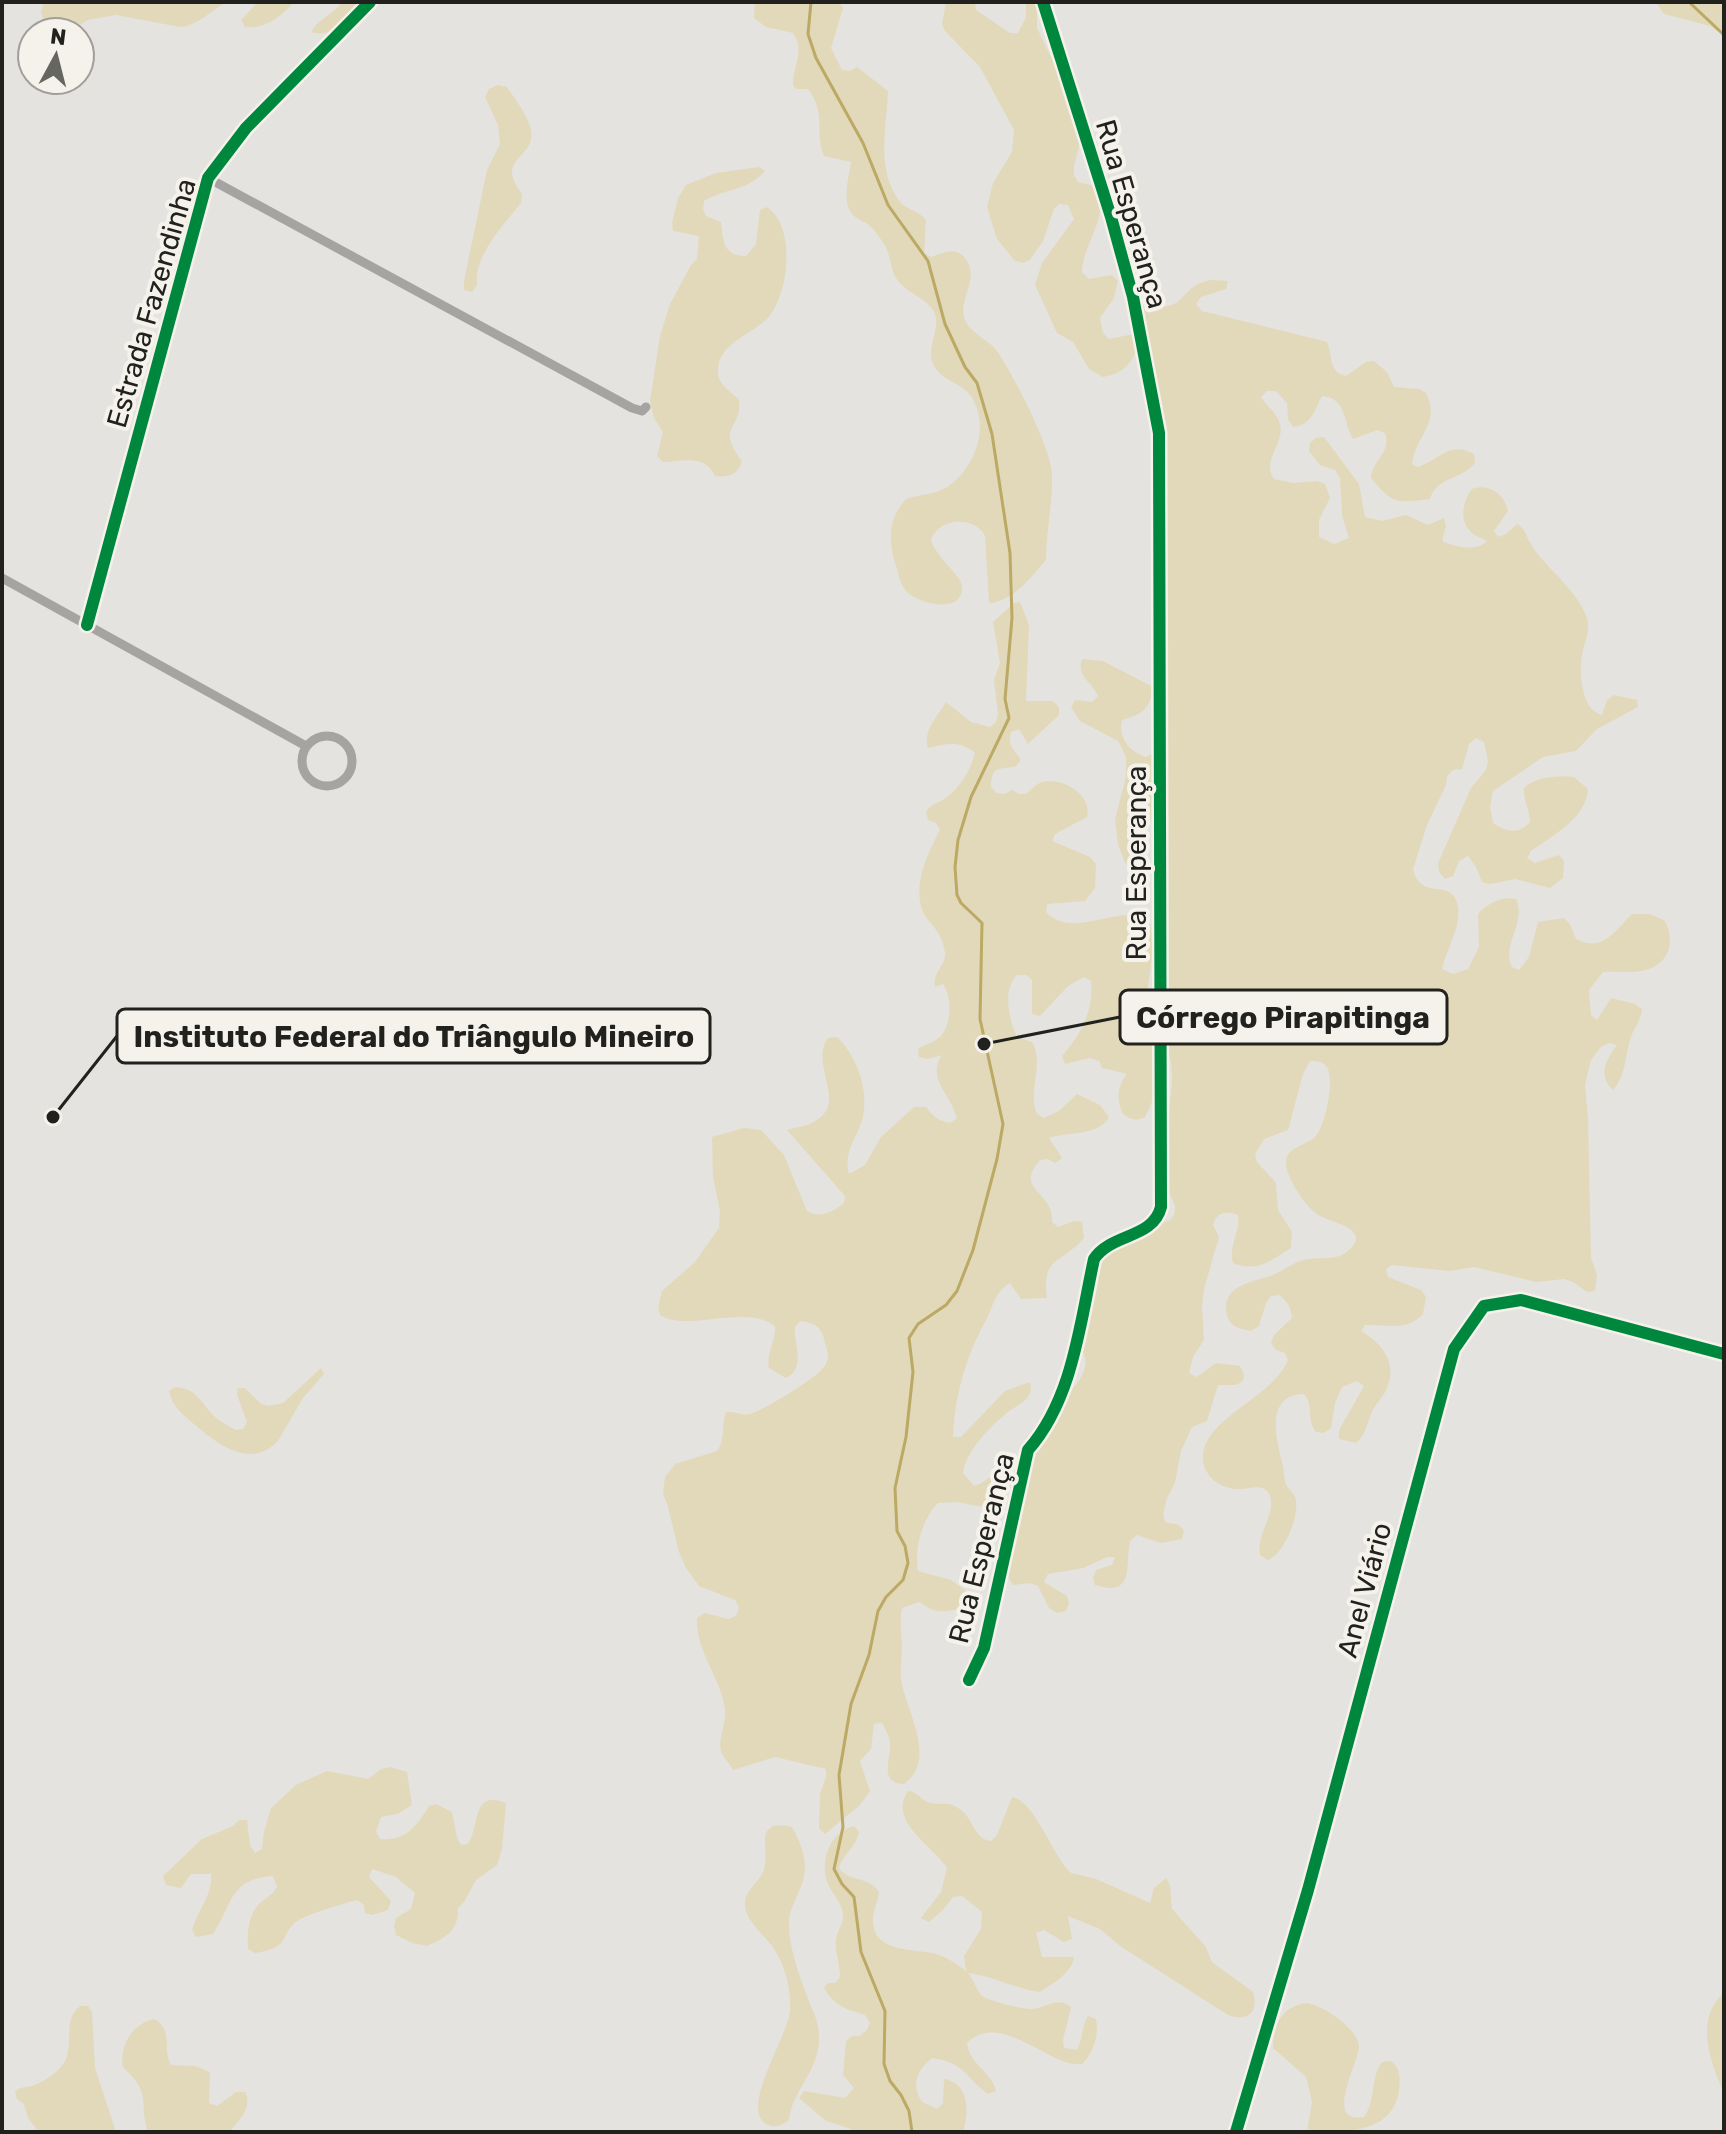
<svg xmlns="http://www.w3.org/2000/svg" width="1726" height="2134" viewBox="0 0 1726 2134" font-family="Rubik,sans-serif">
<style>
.green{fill:#e2d9ba}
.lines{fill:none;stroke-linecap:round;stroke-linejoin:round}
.stream{stroke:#bba964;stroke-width:3}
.street{stroke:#a5a4a3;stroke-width:9}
.cycleway-casing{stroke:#f4f2ea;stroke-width:17}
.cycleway{stroke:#00873e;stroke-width:12}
.labels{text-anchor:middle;stroke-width:8;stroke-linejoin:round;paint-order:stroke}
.street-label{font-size:28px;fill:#21211e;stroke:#f4f2ea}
.leader{fill:none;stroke:#21211e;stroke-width:3}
.callout-dot{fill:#21211e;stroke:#f4f2ea;stroke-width:3}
.callout{fill:#f4f2ea;stroke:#21211e;stroke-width:3}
.callout-label{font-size:30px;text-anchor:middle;font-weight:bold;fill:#21211e}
</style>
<rect width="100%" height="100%" fill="#e4e3df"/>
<g class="green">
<path d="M44 2H227C211 10 198 26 180 27L116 15 88 20 67 32H51L47 29 41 13Z"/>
<path d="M258 2H294C281 17 265 29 245 27L241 20Z"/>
<path d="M342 2H364C349 17 334 39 311 32 319 18 334 14 342 2Z"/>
<path d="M755 2H839L843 8 831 48 842 70 850 71 857 67 888 91C887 128 875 169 900 202 907 210 919 211 926 220L924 253 931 257C943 253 955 246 965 258 982 279 955 301 966 322 972 334 989 340 997 351 1013 374 1051 448 1052 474 1053 502 1046 532 1046 560 1030 578 1014 601 989 603L985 536C975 515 936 518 931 541 936 556 962 577 962 586 964 615 919 604 907 592 901 586 899 577 897 569 888 544 887 520 906 499 920 494 935 495 947 487 976 468 991 424 970 395 959 381 942 382 933 364 925 348 943 326 933 310 926 299 909 293 900 283 889 272 892 256 884 244 880 238 874 229 869 225 864 221 857 219 853 215 841 202 849 177 851 162L824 156C814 131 827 114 808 89H796L793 86C792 67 806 51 793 33L766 27 754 18Z"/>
<path d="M946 2H975L976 10 1010 33H1018L1026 17V2H1037V28L1070 96 1081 138 1074 166V175L1078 182 1095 186C1113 212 1082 245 1082 272L1089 279 1112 275 1118 281 1114 298 1100 318 1103 333 1109 339 1134 334 1139 340C1135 361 1124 374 1103 377L1089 369 1073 342 1057 333 1035 285 1042 263 1074 219 1068 205 1059 204 1054 209 1043 241 1030 260 1023 263 1015 261 997 239 987 207 993 183 1012 152 1014 130 980 67 945 31 942 24Z"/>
<polygon points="1656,2 1724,2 1724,36 1710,26 1664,14"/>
<path d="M498 85 507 87C515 99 526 113 530 126 540 160 492 155 522 194L521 203C504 225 473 256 477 285L472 292 464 290V281L487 170 500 144 498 125 485 97 489 89Z"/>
<path d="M759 167 765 171C748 191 725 188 704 201L703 209 706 216 721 222C723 241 723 256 746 256L756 244 760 210 767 207C796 227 789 290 770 315 755 335 717 341 718 372 718 385 731 391 739 400 742 420 728 426 730 438 731 447 738 455 742 462 737 475 728 478 715 476 704 453 684 462 663 462L657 456 663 432 654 418 650 401 660 336 670 304 691 265 697 259 699 236 673 231 672 223 678 198 686 185 716 173Z"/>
<path d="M1211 280 1228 281 1226 289 1201 297 1196 304 1202 311 1327 342C1333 356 1328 372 1346 376L1366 362 1374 361 1387 372 1394 387 1419 389 1426 393C1441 424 1416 434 1412 464L1418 467C1438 460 1451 440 1474 454L1475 463C1462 480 1437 476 1430 499 1397 503 1393 505 1371 478 1372 460 1392 453 1385 433L1377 430 1353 439C1343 422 1347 398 1322 396 1314 411 1312 425 1293 427L1288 419 1287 403 1276 391H1267L1261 397C1267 407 1277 413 1280 424 1285 445 1261 459 1274 479L1293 483 1317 481 1325 484 1330 498 1319 520V537L1334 544 1349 538 1342 515 1340 478 1335 470 1320 465 1309 451 1310 443 1316 438 1324 437 1359 484 1365 517 1382 521 1406 515 1428 525 1444 518 1446 526 1442 541C1455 547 1476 552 1487 541 1482 538 1474 536 1470 531 1459 520 1463 500 1472 489 1490 483 1504 494 1508 511L1494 531 1498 537 1506 534 1517 524C1526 529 1525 535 1531 544 1546 569 1577 589 1587 618 1591 631 1584 642 1582 655 1579 673 1581 710 1602 715L1607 700 1614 695 1637 700 1638 707 1597 729 1576 751 1543 757 1493 791 1490 807 1493 823C1506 832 1519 835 1530 822 1530 810 1523 800 1524 788 1537 776 1557 776 1574 777L1588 789C1586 819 1553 835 1531 851L1527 858 1535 863 1559 855 1564 861 1563 878 1550 888 1515 879 1490 884 1482 882 1476 867 1468 856 1459 861 1453 876 1445 879 1439 872 1438 863 1471 788 1486 770 1488 761 1484 742 1476 738 1469 744 1462 769 1453 770 1447 776 1446 785 1427 825 1413 869C1420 900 1448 880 1456 900 1465 923 1446 948 1442 969L1453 974 1468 969 1479 947 1478 914C1488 903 1502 896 1516 899 1527 923 1501 944 1512 967L1519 970 1529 957 1538 922 1564 918 1570 924 1576 939C1602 953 1615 931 1632 914H1649L1664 920C1675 938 1671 962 1649 969 1636 974 1617 971 1603 972L1589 990 1591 1015 1597 1020 1611 998 1635 1004 1642 1009C1641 1021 1633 1029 1630 1040 1625 1057 1626 1075 1613 1090 1597 1075 1606 1060 1617 1045L1609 1043 1601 1047 1591 1060 1585 1085 1588 1118 1591 1258 1597 1275 1595 1291 1587 1292 1573 1282 1564 1279 1536 1282 1474 1267 1450 1271 1392 1265 1386 1269 1388 1277 1421 1290 1426 1297 1423 1314C1407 1332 1386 1324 1365 1325L1361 1331C1381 1343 1398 1362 1387 1388 1384 1396 1377 1402 1373 1410 1367 1421 1367 1434 1356 1443L1339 1439V1430L1364 1386 1357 1381 1342 1387 1335 1403 1331 1428 1324 1433 1316 1432C1306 1419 1314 1404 1304 1394 1263 1395 1277 1442 1283 1466 1284 1471 1284 1479 1286 1484 1289 1491 1294 1492 1296 1500 1299 1517 1284 1554 1268 1560L1260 1555C1256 1534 1276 1514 1270 1496 1265 1481 1248 1490 1237 1489 1218 1488 1201 1474 1203 1454 1207 1417 1273 1397 1288 1360L1285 1353 1276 1350 1271 1343 1274 1335 1292 1318C1291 1307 1288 1302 1279 1295L1271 1296 1266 1303 1259 1326 1251 1331C1240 1329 1230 1327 1227 1315 1220 1286 1252 1282 1270 1276 1284 1271 1295 1260 1310 1259 1324 1257 1339 1261 1350 1249 1372 1227 1326 1222 1317 1214 1305 1206 1286 1177 1286 1163 1286 1146 1307 1146 1316 1136 1325 1125 1336 1077 1326 1066 1322 1061 1316 1061 1310 1061L1303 1074 1288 1130 1264 1139 1255 1154 1257 1162 1276 1183 1278 1210 1292 1232 1291 1248C1271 1260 1257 1273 1233 1263 1228 1246 1241 1232 1238 1215 1226 1210 1217 1212 1213 1225L1219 1237 1204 1289 1202 1306 1204 1340 1193 1357 1189 1373 1197 1377 1216 1363 1240 1366 1244 1374 1243 1381 1236 1385H1218L1207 1421 1192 1427 1181 1451 1175 1483 1167 1498 1163 1514 1165 1522 1179 1525 1184 1531 1182 1539 1161 1543 1137 1535 1130 1541C1125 1566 1135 1598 1095 1585L1093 1578 1096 1570 1112 1565 1115 1557H1107L1083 1568 1048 1574 1044 1582 1067 1596 1069 1603 1066 1611 1057 1613 1049 1608 1038 1586 1030 1583 1013 1585 1004 1571C1006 1557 1013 1544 1016 1530 1020 1514 1021 1497 1024 1481 1030 1458 1041 1434 1053 1413 1064 1393 1100 1372 1079 1346L1099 1254C1112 1248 1160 1221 1169 1221L1174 1215 1175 1206 1164 1181 1163 1137 1169 1114 1172 1079 1171 1062 1163 1037 1155 949 1152 865 1156 823 1149 819 1145 826 1140 859 1133 865 1125 863 1118 844 1115 819 1126 777V757L1118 741 1080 721 1071 707 1075 700 1092 702 1098 696C1092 681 1076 677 1082 659L1103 661 1153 687C1150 709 1143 714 1122 720 1118 737 1129 752 1146 757L1153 753 1156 746 1167 581 1165 545 1167 428 1137 308 1142 303C1188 317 1176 286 1211 280Z"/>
<path d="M1020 602 1029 625 1026 701H1053L1059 707V715L1028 744 1019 729 1011 732C1007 745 1014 750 1021 760L1016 766C1000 770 991 765 991 787L997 793 1005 794 1012 790 1019 794H1026C1031 790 1036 784 1042 782 1061 777 1093 794 1087 817L1055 834 1052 841 1090 857 1096 864 1095 888 1085 901 1047 904 1046 912C1072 940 1116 905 1147 918 1160 945 1145 982 1147 1010 1149 1026 1159 1043 1159 1058 1160 1080 1155 1098 1145 1117 1136 1121 1131 1120 1123 1114 1116 1100 1117 1086 1127 1074L1102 1068 1099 1061 1090 1058 1065 1064 1062 1056C1081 1034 1094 1011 1091 981L1084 977 1068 986 1040 1016 1032 1014V980L1026 975H1017C1002 989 1009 1020 1017 1037L1032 1042C1045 1064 1027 1090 1037 1114L1044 1118 1059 1111 1077 1094 1100 1105 1109 1117C1098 1137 1068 1131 1049 1138L1062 1158 1055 1163 1048 1159 1040 1160C1013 1191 1055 1191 1052 1222L1058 1227 1074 1221 1082 1222 1084 1238C1062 1264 1041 1256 1047 1298L1021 1299 1010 1283C995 1292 994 1304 987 1318 966 1356 955 1394 953 1437H961L1005 1391 1030 1382C1031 1389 1032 1389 1029 1395 1025 1403 1016 1406 1009 1411 992 1425 966 1450 963 1473L974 1486C989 1482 993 1469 1009 1469L1014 1475 1013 1484 1001 1505 994 1509 957 1502 938 1503C922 1519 914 1549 918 1571L951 1580 978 1600C967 1608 944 1615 931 1609 927 1607 923 1604 919 1602L902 1608C899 1621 902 1633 902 1646 902 1659 899 1670 902 1684 908 1714 937 1761 904 1784 877 1783 892 1758 890 1742 889 1735 885 1729 882 1723L874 1724 871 1749 860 1761 870 1791 860 1805 825 1834 819 1828 820 1794 826 1777V1769L775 1757 733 1770C730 1764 725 1759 722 1754 716 1742 727 1723 725 1709 721 1678 695 1650 697 1618L704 1613 729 1619 736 1616 739 1608 735 1600 699 1586 686 1568 679 1552 667 1503 663 1494 665 1477 675 1464 717 1451C726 1439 721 1425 726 1412 734 1411 742 1416 750 1414 764 1410 817 1378 824 1367 830 1359 828 1352 825 1343 822 1327 816 1323 800 1321L795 1327C793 1345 807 1367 786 1378L769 1368C766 1352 776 1341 775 1326 746 1303 687 1333 660 1315L658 1307 662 1291 695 1262 719 1228 720 1211 713 1177 712 1137 744 1128 761 1130 784 1155 807 1211C820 1219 832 1212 844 1203L845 1196 787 1130C797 1127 809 1126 817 1120 847 1101 809 1063 828 1038L837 1037C857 1056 870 1092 862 1120 856 1140 843 1152 849 1174L865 1165 881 1137 914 1107H926C933 1116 938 1121 950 1123L957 1118C951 1095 926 1078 942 1055L927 1059 919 1057 918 1049C925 1044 936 1042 941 1036 952 1023 952 997 943 984L935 987C932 972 946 966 945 953 943 938 937 930 928 920 908 894 927 854 940 830L936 823 928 820 926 812C930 805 933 805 941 801 959 790 970 772 975 753 960 740 946 744 928 748 922 731 938 716 946 702L971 722 990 727 996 722 998 715 994 680 1000 663 993 622 1014 603Z"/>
<path d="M321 1368 324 1374 303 1398 278 1441C250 1470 218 1444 195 1425 184 1416 171 1405 169 1391L175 1387C197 1389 199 1400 213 1415 219 1421 228 1426 236 1430L243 1429 247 1422 237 1395 238 1388H245L261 1404 269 1406 283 1403Z"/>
<path d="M390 1767 407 1772 412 1805 397 1814 381 1817 376 1832 380 1839C406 1841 417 1826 429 1806L436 1804 452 1812 457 1837 461 1845 468 1844C480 1826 471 1789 506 1803L502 1849 497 1865 476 1880 464 1902 458 1908C459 1930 446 1938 427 1946L412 1943 396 1935 394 1926 396 1918 411 1909 415 1893 396 1877 372 1869 369 1877 391 1901 388 1910 372 1915 365 1913 364 1905 357 1900 349 1902C337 1906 308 1914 299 1920 277 1934 295 1947 255 1953L248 1949C247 1935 248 1916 258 1905 265 1898 272 1896 277 1887L273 1876C229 1879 233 1904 213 1934L196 1937 192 1930C198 1910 213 1894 211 1874H191L181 1888 166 1885 163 1876 202 1839 233 1826 239 1820H247L250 1845 255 1853 262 1849 264 1832 271 1808 296 1785 327 1771 368 1779 381 1769Z"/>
<path d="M908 1791C918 1792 921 1800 930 1803 942 1805 950 1801 961 1810 974 1820 974 1839 991 1841L997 1835 1012 1797C1036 1802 1052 1856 1071 1873L1096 1879 1150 1903 1154 1888 1166 1878 1170 1885 1172 1909 1206 1947 1212 1962 1253 1992C1259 2013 1248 2022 1228 2015L1120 1946 1100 1929 1068 1916 1072 1939 1064 1942 1044 1930 1036 1933 1042 1957H1074C1072 1973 1053 1983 1040 1992 1016 1989 993 1976 968 1973 974 1980 976 1989 981 1995 985 2000 1022 2009 1029 2009 1045 2010 1056 1995 1071 2007L1063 2040 1064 2048 1077 2050C1083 2038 1082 2025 1088 2016L1096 2019C1099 2034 1094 2053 1082 2064 1051 2069 1001 2009 967 2043 969 2064 992 2072 996 2091L988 2094C965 2077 964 2062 932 2058 916 2071 911 2085 922 2102L937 2109 943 2103 944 2079C970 2083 969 2113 963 2132H853L851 2129 826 2121 799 2098 804 2091 845 2098 854 2088 843 2075 846 2041 852 2036H859L866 2031 870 2023 865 2015C848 2010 832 2005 824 1987L828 1983H835L840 1977C840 1965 835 1952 836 1940 837 1931 843 1925 843 1916 843 1904 835 1897 830 1888 817 1865 829 1832 854 1826L859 1832C856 1847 843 1854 839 1868 848 1882 869 1876 879 1892 878 1902 872 1912 873 1923 875 1952 913 1949 932 1953 945 1956 956 1963 966 1971L964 1956 981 1929 982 1912 962 1896 953 1897 943 1910 929 1922 921 1918 941 1892 947 1868C933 1846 887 1821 908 1791Z"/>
<path d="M782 1825 792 1827C802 1845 810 1866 801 1886 796 1901 788 1910 789 1927 790 1949 798 1972 806 1993 812 2010 820 2022 819 2040 818 2072 792 2091 789 2120 782 2125 775 2129 766 2124 739 2108 789 2035 790 2010 791 1988 785 1964 772 1946 763 1934 747 1922 745 1906 744 1889 760 1883 764 1869 768 1857 763 1844 766 1832L773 1826Z"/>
<path d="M1724 1993V2093C1710 2062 1694 2018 1724 1993Z"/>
<path d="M1308 2003C1325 2007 1357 2028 1359 2046 1360 2060 1322 2125 1364 2117 1376 2101 1370 2078 1382 2062L1391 2061C1401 2069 1400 2077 1399 2090 1393 2134 1346 2132 1307 2132L1312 2102 1306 2077 1273 2048C1273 2024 1283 2005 1308 2003Z"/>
<path d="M81 2006H88L92 2012 95 2068 116 2132H39L28 2118 24 2104 17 2099 15 2092C21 2086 24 2088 32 2086 44 2082 61 2071 66 2059 73 2042 63 2016 81 2006Z"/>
<path d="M154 2019C174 2029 162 2050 171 2065L195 2066 210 2072 209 2103 217 2106 236 2092H245C253 2107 239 2121 229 2132H148C138 2098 153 2096 123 2067 119 2046 132 2024 154 2019Z"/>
</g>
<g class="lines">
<g class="stream">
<polyline points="811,2 808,34 816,58 863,143 888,205 928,261 945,324 965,367 977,383 992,434 1010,553 1012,618 1005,699 1009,718 971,797 958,840 955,867 957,895 961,903 982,923 980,1019 1003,1124 997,1159 973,1250 957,1291 946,1305 918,1324 909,1338 913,1372 906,1437 895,1488 897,1531 905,1546 908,1563 903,1580 886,1597 878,1611 869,1655 851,1704 839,1775 843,1827 834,1869 842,1884 854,1897 861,1952 885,2011 884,2064 890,2081 901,2095 909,2111 912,2132"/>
<polyline points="1689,2 1724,35"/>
</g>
<g class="street">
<polyline points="208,178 632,408 642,411 646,407"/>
<polyline points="2,578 306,746"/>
<polyline points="87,625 208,178 246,128 370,2"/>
<circle cx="327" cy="761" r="25"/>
<path d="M969 1680 984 1648 1028 1450C1073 1399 1080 1323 1094 1259 1111 1233 1153 1239 1161 1207L1159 433 1133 297 1111 217 1043 2"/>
<polyline points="1236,2132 1308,1890 1454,1349 1484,1306 1521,1300 1724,1354"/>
</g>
<defs>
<g id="cycleway">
<polyline points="87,625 208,178 246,128 370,2"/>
<path d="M969 1680 984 1648 1028 1450C1073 1399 1080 1323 1094 1259 1111 1233 1153 1239 1161 1207L1159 433 1133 297 1111 217 1043 2"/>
<polyline points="1236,2132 1308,1890 1454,1349 1484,1306 1521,1300 1724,1354"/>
</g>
</defs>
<use href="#cycleway" class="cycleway-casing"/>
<use href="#cycleway" class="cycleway"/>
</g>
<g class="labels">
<g class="street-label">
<text transform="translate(1132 214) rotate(74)" y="10">Rua Esperança</text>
<text transform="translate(151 303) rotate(-74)" y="10">Estrada Fazendinha</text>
<text transform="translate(1136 863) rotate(-90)" y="10">Rua Esperança</text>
<text transform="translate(981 1548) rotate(-76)" y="10">Rua Esperança</text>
<text transform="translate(1364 1590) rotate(-75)" y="10">Anel Viário</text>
</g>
</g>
<path class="leader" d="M984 1044L1120 1017M53 1117L117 1036"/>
<g class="callout-dot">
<circle cx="984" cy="1044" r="8"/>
<circle cx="53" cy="1117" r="8"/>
</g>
<g class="callout">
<rect x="1120" y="990" width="327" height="54" rx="8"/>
<rect x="117" y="1009" width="593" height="54" rx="8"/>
</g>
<g class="callout-label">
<text x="1283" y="1028">Córrego Pirapitinga</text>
<text x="414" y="1047">Instituto Federal do Triângulo Mineiro</text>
</g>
<rect width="1726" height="2134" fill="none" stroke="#21211e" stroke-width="8"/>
<g transform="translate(56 56) rotate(7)"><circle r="38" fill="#f4f2ea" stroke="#a09e98" stroke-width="2"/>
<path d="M0-6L14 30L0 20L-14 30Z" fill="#656562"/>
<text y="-12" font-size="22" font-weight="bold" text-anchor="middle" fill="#21211e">N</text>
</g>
</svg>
